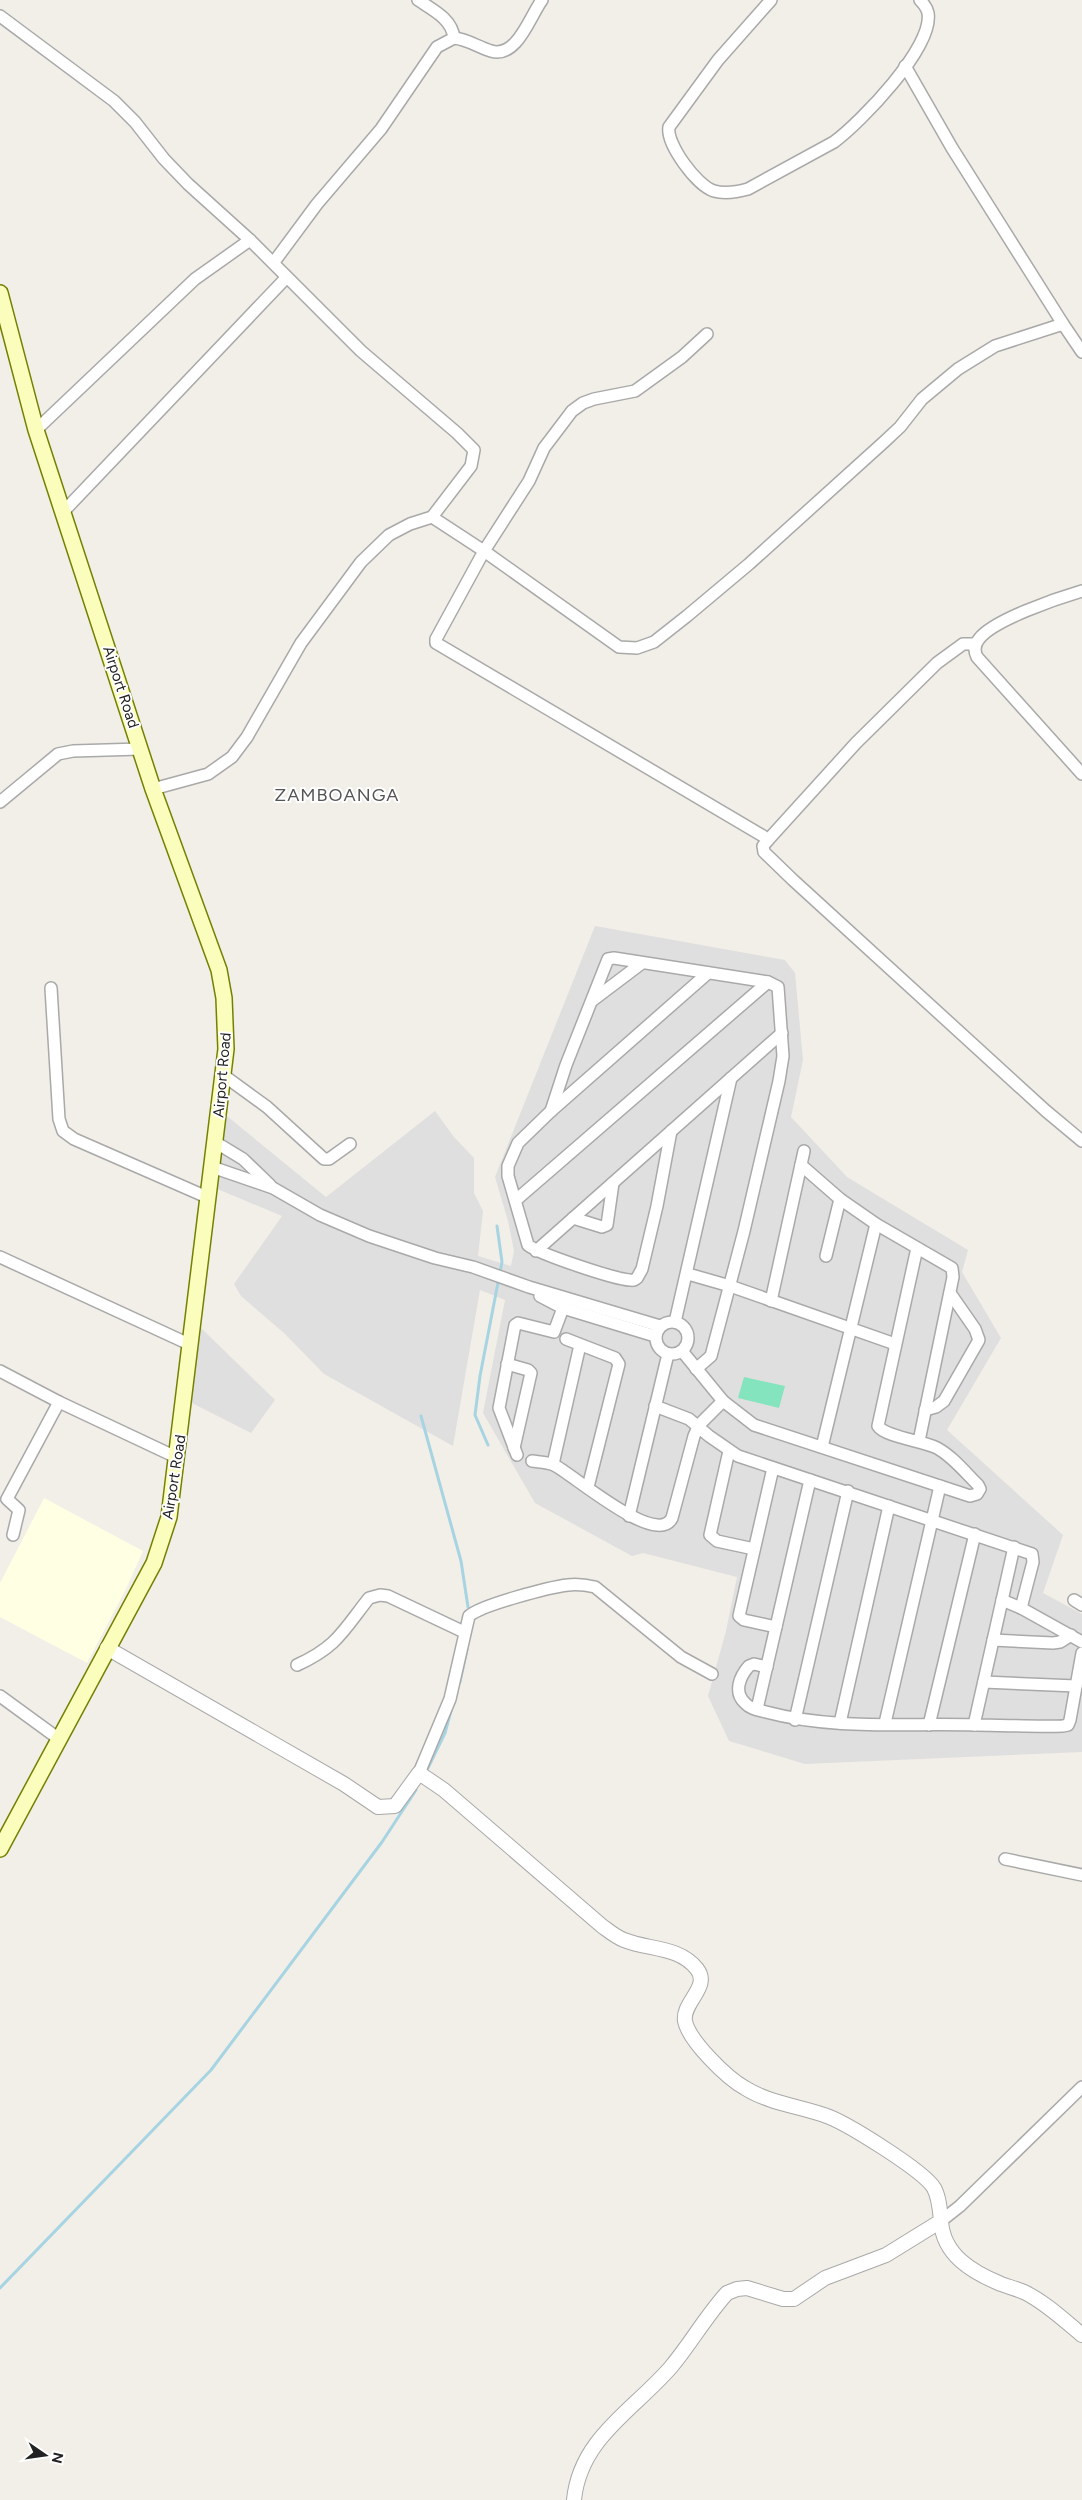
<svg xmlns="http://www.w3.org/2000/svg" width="1082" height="2500" viewBox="0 0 1082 2500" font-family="Figtree,sans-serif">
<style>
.residential{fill:#e0dfdf}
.education{fill:#ffffe4}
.pitch{fill:#83e4be}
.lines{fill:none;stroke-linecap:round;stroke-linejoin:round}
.stream{stroke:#a7d4e2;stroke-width:3}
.minor-casing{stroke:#a9a9a9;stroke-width:14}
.tertiary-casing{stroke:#a9a9a9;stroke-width:16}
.secondary-casing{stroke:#748100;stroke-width:18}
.minor{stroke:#fff;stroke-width:11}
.tertiary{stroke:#fff;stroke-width:14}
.secondary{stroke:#fafdbb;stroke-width:15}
.labels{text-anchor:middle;stroke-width:4;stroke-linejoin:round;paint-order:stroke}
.street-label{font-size:15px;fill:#222;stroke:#fff}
.quarter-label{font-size:18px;letter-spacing:1px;fill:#555;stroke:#fff}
</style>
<rect width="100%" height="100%" fill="#f2efe8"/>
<g class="residential">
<polygon points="595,926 785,960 795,973 803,1060 791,1117 847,1177 968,1250 962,1272 1001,1338 947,1430 1063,1535 1043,1593 1082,1614 1082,1752 805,1764 729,1741 708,1696 726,1631 737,1577 643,1553 632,1556 535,1503 483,1413 505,1300 480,1290 453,1446 324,1374 284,1333 241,1296 234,1284 282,1216 215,1188 222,1112 326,1197 435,1111 454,1137 474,1158 474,1193 483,1211 478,1256 511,1266 514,1251 508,1221 495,1177"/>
<polygon points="200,1327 275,1400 251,1433 188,1401"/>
</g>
<polygon class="education" points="44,1498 143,1551 126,1589 87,1663 0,1617 0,1583"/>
<polygon class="pitch" points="744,1377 785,1386 779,1408 738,1398"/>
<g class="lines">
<g class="stream">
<polyline points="421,1416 461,1561 468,1607"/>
<polyline points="488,1445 475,1415 480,1376 502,1262 497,1226"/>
<polyline points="460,1682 467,1649"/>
<polyline points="426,1772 445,1733 452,1707"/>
<polyline points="0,2288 211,2070 382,1842 416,1790"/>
</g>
<defs>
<g id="minor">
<path d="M418 0C433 10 452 19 454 38"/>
<path d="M771 0 718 60 669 127C666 144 697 186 714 191 725 194 737 192 748 189L834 142C860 123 934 47 928 13 927 8 924 4 920 0"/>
<polyline points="0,16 114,101 135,122 164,159 188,184 250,240 361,351 457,433 474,450 471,466 432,517 410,524 389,535 361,562 301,643 247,737 232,757 208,774 153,789"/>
<polyline points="905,66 952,148 1063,324"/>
<path d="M274 262 317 204 381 129 437 47 454 38C467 39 478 47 491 51 517 59 530 16 542 0"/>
<polyline points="707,334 682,357 635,391 594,399 583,403 572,411 544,448 529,481 484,551 436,639 436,643 763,836 768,840 763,846 764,852 793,880 1046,1111 1082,1141"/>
<polyline points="36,430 195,279 250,240"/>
<polyline points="64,511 286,278"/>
<polyline points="432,517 484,551 619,647 637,648 654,642 687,616 749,564 884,442 900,427 922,399 958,369 995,346 1063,324 1082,352"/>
<path d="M1082 591C1058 598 993 620 979 639 974 645 974 651 977 657L1082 774"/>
<polyline points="0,802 58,754 73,751 140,749"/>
<polyline points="768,840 856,743 937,663 963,644 975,644"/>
<polyline points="51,988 59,1119 63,1131 74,1139 209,1198"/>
<polyline points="593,1000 642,963"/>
<polyline points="223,1075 267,1107 324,1159 329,1159 350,1144"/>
<polyline points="551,1111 566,1065 608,959 614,958 768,982 778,987 783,1056 779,1081 744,1231 711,1356 696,1369"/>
<path d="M671 1131 657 1206 642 1269 637 1278C634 1280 634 1281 630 1280 614 1279 539 1254 528 1245L508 1176V1166L518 1143 551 1111 708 973"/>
<polyline points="215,1142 243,1159 270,1185"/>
<polyline points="801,1165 840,1199 876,1224 952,1268 953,1277 919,1441"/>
<polyline points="212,1167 273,1188 320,1215 369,1236 435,1258 473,1267 529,1287 660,1326"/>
<polyline points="516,1200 768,982"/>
<polyline points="573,1218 602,1227 607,1225 613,1183"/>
<polyline points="536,1251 782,1033"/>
<polyline points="826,1256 840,1199"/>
<polyline points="0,1257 191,1345"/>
<polyline points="688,1274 730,1286 895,1344"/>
<polyline points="540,1296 563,1308 655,1336"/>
<polyline points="771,1301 804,1151"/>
<circle cx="672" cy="1338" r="16"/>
<polyline points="675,1322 731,1078"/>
<polyline points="566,1339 615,1358 619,1364 588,1487"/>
<path d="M682 1351 723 1401 754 1425 970 1496 977 1494 980 1489 978 1485C965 1472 952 1456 937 1448 924 1441 885 1437 878 1426L917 1248"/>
<polyline points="507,1364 528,1370 531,1373 514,1448"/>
<polyline points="0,1371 59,1402 178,1458"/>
<polyline points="655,1406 689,1419 709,1436 738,1456 1032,1554 1033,1562 1021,1608"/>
<polyline points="925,1410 936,1407 944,1401 979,1340 975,1329 950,1293"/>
<polyline points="822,1447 876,1224"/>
<polyline points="729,1451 710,1535 717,1541 754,1549"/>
<polyline points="517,1455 499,1408 515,1325 518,1323 554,1332 563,1308"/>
<path d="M532 1461C539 1462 548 1462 554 1465 574 1475 657 1548 672 1518L694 1436 699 1425 723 1401"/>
<polyline points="553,1464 580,1345"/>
<polyline points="773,1468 739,1616 744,1620 776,1627"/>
<polyline points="629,1516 668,1354"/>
<polyline points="13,1535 19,1510 7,1499 59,1402"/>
<polyline points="1002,1600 1021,1608 1082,1642"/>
<polyline points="1074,1600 1082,1605"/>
<polyline points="993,1640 1053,1643 1060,1642 1071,1635"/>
<path d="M297 1665C337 1647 343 1631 369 1598L380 1595 388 1596 464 1632"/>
<path d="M767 1667 754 1664 749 1666C740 1676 733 1692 745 1703 750 1709 759 1710 766 1712 833 1730 905 1723 975 1725 1004 1725 1033 1727 1063 1726L1068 1725 1070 1720 1082 1653"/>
<polyline points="984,1682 1076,1686"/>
<polyline points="0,1696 59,1739"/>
<polyline points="757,1709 810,1480"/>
<polyline points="795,1720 848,1491"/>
<polyline points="840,1723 889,1506"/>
<polyline points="885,1723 940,1486"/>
<polyline points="929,1725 975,1534"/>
<polyline points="974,1725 1014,1547"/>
<path d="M419 1773 450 1699 469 1616C481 1605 550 1587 568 1585 577 1584 586 1585 595 1587L681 1657 712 1674"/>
<polyline points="1005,1859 1082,1875"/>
<polyline points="941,2221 960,2206 1082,2087"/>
</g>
<g id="tertiary">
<path d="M107 1648 344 1784 378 1807 395 1806 419 1773 444 1790 602 1926C609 1931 616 1937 624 1940 648 1950 679 1946 697 1969 711 1987 682 2002 685 2021 689 2041 727 2078 745 2088 769 2103 798 2106 824 2115 844 2121 924 2171 934 2188 939 2197 940 2210 941 2221L886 2255 825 2278 794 2299H783L747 2288 737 2289 727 2293C706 2316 691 2343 671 2367 634 2410 580 2438 574 2500"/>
<path d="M941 2221C943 2255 972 2272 1001 2284 1009 2287 1018 2289 1026 2293 1046 2303 1065 2321 1082 2335"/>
</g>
<polyline id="secondary" points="0,293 36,430 153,789 219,970 224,998 226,1049 169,1517 154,1563 0,1849"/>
</defs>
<use href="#minor" class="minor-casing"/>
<use href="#tertiary" class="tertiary-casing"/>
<use href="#secondary" class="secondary-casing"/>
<use href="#minor" class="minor"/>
<use href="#tertiary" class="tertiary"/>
<use href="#secondary" class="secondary"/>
</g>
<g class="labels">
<g class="street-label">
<text transform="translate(121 687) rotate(72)" y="5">Airport Road</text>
<text transform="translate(222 1075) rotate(-85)" y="5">Airport Road</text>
<text transform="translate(174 1477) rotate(-81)" y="5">Airport Road</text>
</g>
<g class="quarter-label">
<text x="337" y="801">ZAMBOANGA</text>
</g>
</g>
<g transform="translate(45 2455) rotate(103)" stroke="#ffffff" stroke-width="4" paint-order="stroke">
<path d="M0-4L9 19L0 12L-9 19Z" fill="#222222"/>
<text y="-8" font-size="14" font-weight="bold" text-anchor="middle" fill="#222222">N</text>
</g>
</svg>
